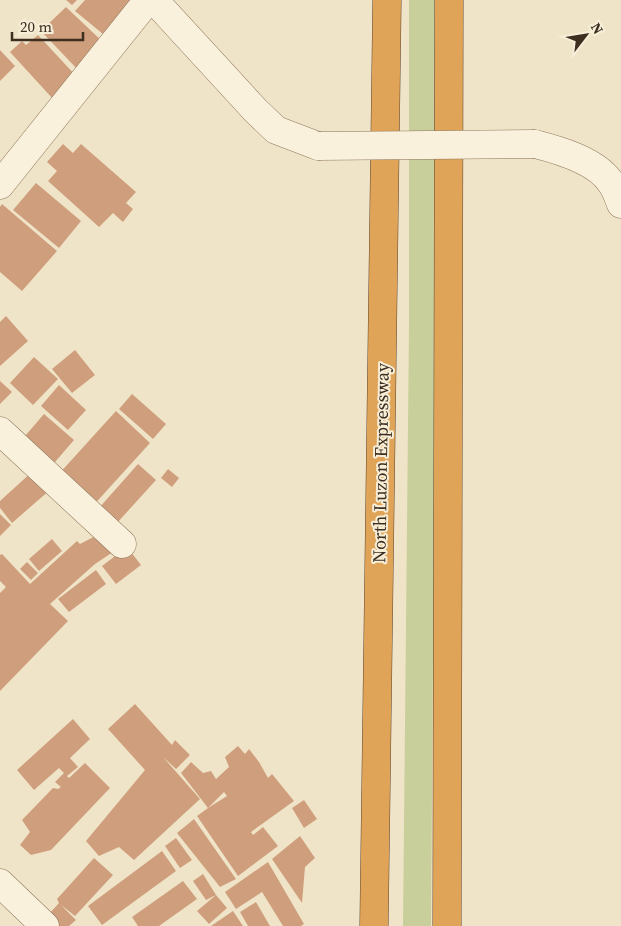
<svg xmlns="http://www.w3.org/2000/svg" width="621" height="926" viewBox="0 0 621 926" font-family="'Source Serif 4',serif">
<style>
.green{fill:#c9cf9b}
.building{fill:#cf9f7d;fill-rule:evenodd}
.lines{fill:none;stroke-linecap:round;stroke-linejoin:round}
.street-casing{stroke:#8d765c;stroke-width:29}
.highway-casing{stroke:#5b4430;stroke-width:29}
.street{stroke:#faf1dc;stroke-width:28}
.highway{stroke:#e0a458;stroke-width:28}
.street-bridge-casing{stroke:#8d765c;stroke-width:29;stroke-linecap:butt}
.street-bridge{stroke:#faf1dc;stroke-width:28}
.labels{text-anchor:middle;stroke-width:4;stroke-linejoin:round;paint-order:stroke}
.street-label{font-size:18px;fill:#3d2e20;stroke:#f7eed8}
</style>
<rect width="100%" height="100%" fill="#f0e4c8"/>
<polygon class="green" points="409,0 438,0 431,926 403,926 409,323"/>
<g class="building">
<polygon points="66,0 77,0 72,5"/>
<polygon points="85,0 141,0 109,39 75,11"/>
<polygon points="66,7 104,43 79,71 41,31"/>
<polygon points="38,35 77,77 53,99 10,52 22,41 26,45"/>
<polygon points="0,50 15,66 0,81"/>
<polygon points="63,144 73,153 81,144 136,192 126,203 133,209 123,222 113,213 99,227 48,181 57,171 47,162"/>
<polygon points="36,183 81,221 59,248 13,210"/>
<polygon points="2,204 57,251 22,291 0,272 0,207"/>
<polygon points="6,316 28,341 0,366 0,322"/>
<polygon points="75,350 95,375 72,393 52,369"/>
<polygon points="34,357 58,379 33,405 10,383"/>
<polygon points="0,381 12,392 0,404"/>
<polygon points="59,385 86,410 68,430 41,406"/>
<polygon points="132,394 166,424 153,439 119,409"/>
<polygon points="116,411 150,443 91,508 57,476"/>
<polygon points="44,414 74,440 49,469 19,443"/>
<polygon points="138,464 156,480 117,523 99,508"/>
<polygon points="168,469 179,478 172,487 161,478"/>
<polygon points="34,470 51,489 12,523 0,508 0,501"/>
<polygon points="0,514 11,525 0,536"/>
<polygon points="103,532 116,550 95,564 50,604 68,621 0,691 0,593 6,587 0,581 0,555 2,554 30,584 77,541 80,544"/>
<polygon points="52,539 62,551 39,571 29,559"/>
<polygon points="127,547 141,565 116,584 102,566"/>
<polygon points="27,562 38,573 31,580 20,569"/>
<polygon points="96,570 106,584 69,612 58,599"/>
<polygon points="135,704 172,745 175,740 190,755 176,769 163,757 200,799 134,860 119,847 99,856 86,841 145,770 108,729"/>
<polygon points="73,719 90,739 70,758 78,767 67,776 69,778 85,763 110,788 51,850 31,855 20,845 30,832 22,820 53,788 58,789 61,787 55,782 64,773 59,768 34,790 17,770"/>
<path d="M238 746 245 754 249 749 259 762 268 778 272 774 294 801 251 832 253 835 263 827 278 846 238 876 197 816 208 808 181 773 191 762 203 773 211 771 216 779 229 767 225 757ZM224 792 227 796 208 808Z"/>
<polygon points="304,800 317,819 304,828 292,808"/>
<polygon points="194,819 236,879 220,887 177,833"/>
<polygon points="300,836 315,858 305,867 302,903 272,859"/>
<polygon points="176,838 192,860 180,868 165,846"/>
<polygon points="162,851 176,871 102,925 88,906"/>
<polygon points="94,858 113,875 75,916 61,905 76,920 69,926 59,926 48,915 59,903 57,899"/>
<polygon points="268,862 304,924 301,926 283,926 262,892 236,909 225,892"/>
<polygon points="203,874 216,895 227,908 209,924 197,911 216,895 206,900 193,881"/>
<polygon points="183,881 197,899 159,926 138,926 132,917"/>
<polygon points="256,902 270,926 248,926 240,912"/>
<polygon points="233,911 243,926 211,926"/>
</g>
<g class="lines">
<defs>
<g id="street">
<polyline points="154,0 256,111 276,130 318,146"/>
<path d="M535 144C559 150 597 161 611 183 616 189 618 197 621 204"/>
<polyline points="0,185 148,0"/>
<polyline points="0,431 122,544"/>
<polyline points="0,883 45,926"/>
</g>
<g id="highway">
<polyline points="374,926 387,0"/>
<polyline points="447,926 449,0"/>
</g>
</defs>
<use href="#street" class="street-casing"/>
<use href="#highway" class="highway-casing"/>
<use href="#street" class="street"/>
<use href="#highway" class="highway"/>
<defs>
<polyline id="street-bridge" points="318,146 535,144"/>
</defs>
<use href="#street-bridge" class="street-bridge-casing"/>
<use href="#street-bridge" class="street-bridge"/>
</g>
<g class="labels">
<g class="street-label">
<text transform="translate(381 463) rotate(-89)" y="6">North Luzon Expressway</text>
</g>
</g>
<g transform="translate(586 35) rotate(59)" stroke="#f7eed8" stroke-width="4" paint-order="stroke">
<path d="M0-4L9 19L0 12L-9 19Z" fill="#3d2e20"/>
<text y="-8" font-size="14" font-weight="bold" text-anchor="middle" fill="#3d2e20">N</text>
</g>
<path d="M12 32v8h71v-8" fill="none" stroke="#3d2e20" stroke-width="2.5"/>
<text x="20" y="32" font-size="15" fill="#3d2e20" stroke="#f7eed8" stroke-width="4" paint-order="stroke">20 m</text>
</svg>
